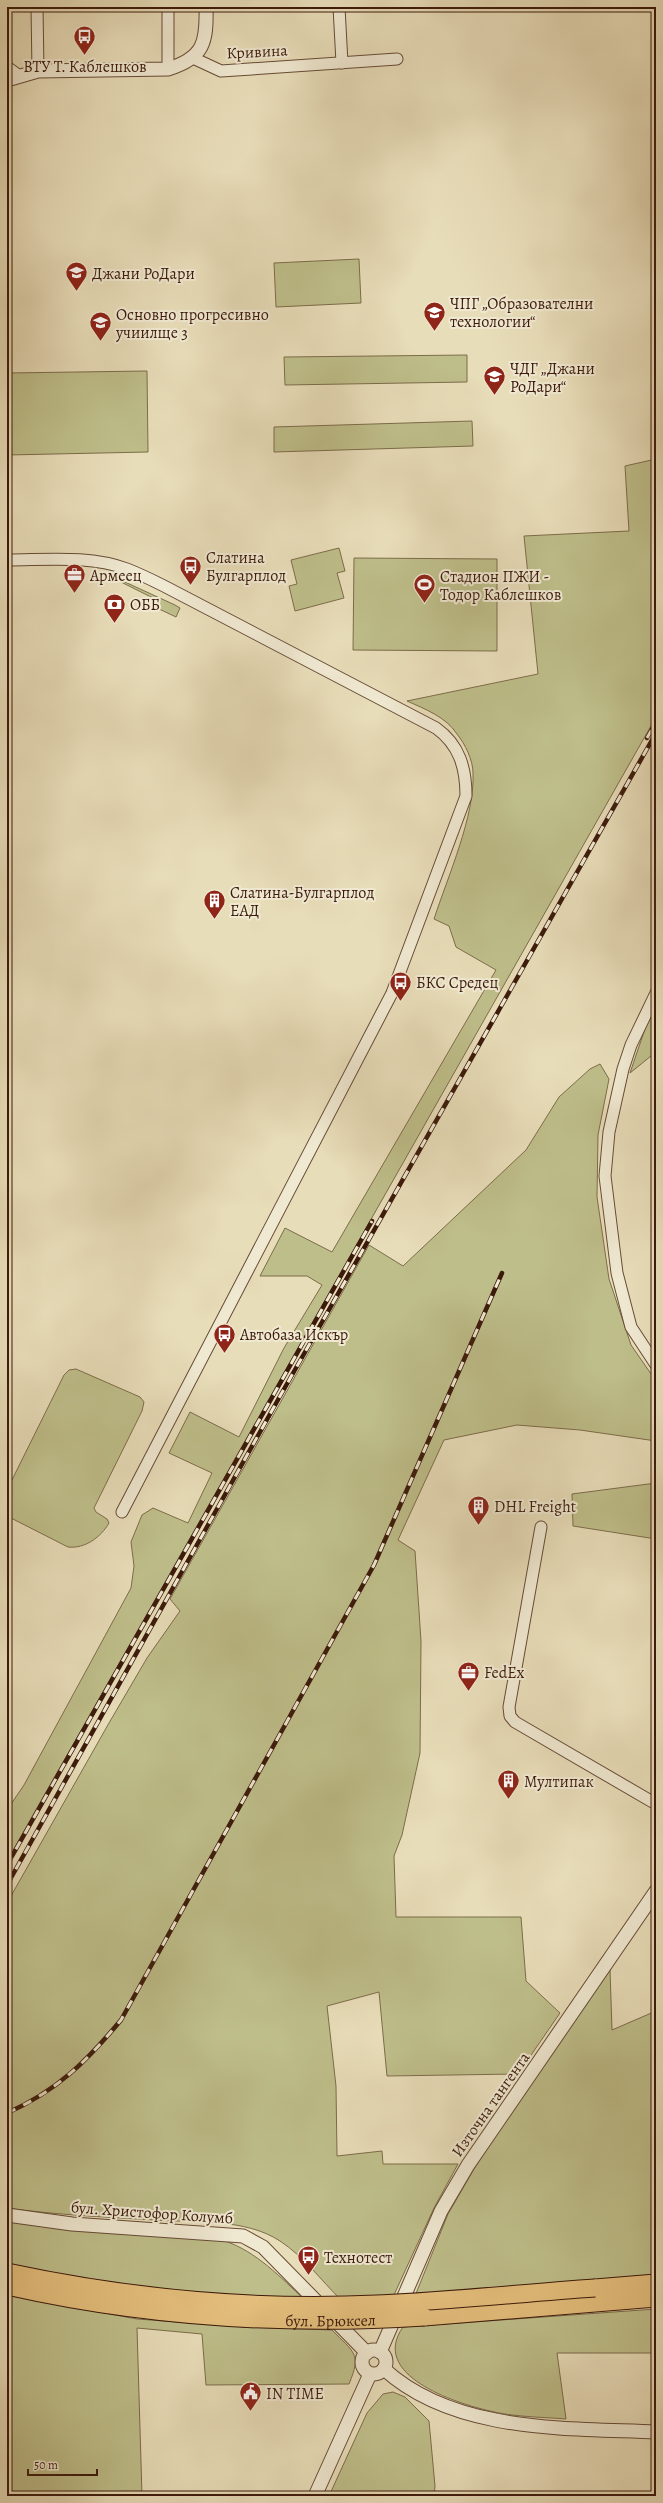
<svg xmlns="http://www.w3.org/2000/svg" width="663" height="2503" viewBox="0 0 663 2503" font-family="Alegreya,serif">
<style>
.green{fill:#bebe8a;stroke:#7d6c4a}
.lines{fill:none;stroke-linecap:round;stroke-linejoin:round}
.minor-casing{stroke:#674b36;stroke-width:13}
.tertiary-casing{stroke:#674b36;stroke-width:15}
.primary-casing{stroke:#3c1a0b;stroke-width:19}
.minor{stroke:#f0e9d2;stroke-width:11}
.tertiary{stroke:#f0e9d2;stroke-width:13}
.primary{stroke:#e4be7c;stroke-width:17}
.rail-casing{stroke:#3c1a0b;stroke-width:4.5}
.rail{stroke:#f0e9d2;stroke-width:3;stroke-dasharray:9;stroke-linecap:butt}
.primary-bridge-casing{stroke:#3c1a0b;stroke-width:19;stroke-linecap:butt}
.primary-bridge{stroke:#e4be7c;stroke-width:17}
.labels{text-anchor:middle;stroke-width:4;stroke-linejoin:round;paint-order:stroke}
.street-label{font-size:16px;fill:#3c1a0b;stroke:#f0e9d2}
.poi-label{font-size:16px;fill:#3c1a0b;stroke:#f0e9d2;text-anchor:start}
</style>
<rect width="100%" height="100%" fill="#e8ddb9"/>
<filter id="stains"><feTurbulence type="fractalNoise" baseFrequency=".005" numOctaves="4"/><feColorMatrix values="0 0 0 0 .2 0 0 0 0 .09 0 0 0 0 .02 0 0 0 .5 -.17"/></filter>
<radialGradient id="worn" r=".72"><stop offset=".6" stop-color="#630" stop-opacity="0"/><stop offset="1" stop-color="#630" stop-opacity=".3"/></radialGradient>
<g class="green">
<polygon points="359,259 361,303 276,307 274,263"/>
<polygon points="467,355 467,382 285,385 284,357"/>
<polygon points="147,371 148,452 7,455 7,373"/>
<polygon points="472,421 473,446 274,452 274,427"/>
<path d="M656 459V717L7 1861V1810L24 1785 131 1588 134 1566 131 1542 142 1515 153 1508 188 1523 212 1473 169 1453 190 1412 239 1437 284 1348 322 1285 307 1276H260L285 1228 332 1252 496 970 456 947 449 926 434 919C448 876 475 816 473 773 473 760 465 744 457 734 446 717 425 709 407 701L538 674 524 536 629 531 625 466Z"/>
<polygon points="339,548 345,571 337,573 344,598 295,611 289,586 297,584 291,560"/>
<polygon points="354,558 497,559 497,651 353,650"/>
<polygon points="114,577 175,605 180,608 176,617 157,608 153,598 113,578"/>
<polygon points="656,1005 656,1052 630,1073 648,1020"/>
<path d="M600 1064 609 1079 598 1135 597 1197 609 1279 631 1345 656 1381V1441L580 1430 517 1425 444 1440 398 1540 415 1551 421 1641 420 1753 402 1835 394 1856 396 1917H521L526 1981 560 2013 518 2074 387 2076 379 1992 327 2006 336 2086 337 2156 382 2151 383 2164H458L434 2208 393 2297 341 2300C321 2280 303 2256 280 2241 245 2218 195 2223 155 2220 106 2217 56 2215 7 2208V1903L109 1723 147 1658 180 1611 170 1599 369 1245 403 1266 526 1150 559 1097 590 1069Z"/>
<path d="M76 1369 140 1397 144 1402 142 1411 94 1508 96 1512 107 1519 109 1523C101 1537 85 1549 68 1547L7 1516V1490L64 1375 69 1370Z"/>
<polygon points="656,1483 656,1539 573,1526 572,1494"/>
<polygon points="610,1970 612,2030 656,2011 656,2277 415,2296 448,2214 474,2169 534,2077"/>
<path d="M7 2221 225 2241C257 2252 280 2277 305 2300L151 2291 7 2265Z"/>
<path d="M7 2295 137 2319 245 2327 332 2330C354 2353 362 2353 349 2384L206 2385 202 2334 137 2328 142 2496H7Z"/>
<path d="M656 2309V2353H557L566 2419C541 2417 514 2417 490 2411 455 2403 369 2375 403 2327Z"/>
<polygon points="393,2392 405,2397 429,2421 435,2486 434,2496 329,2496 367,2413 383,2394"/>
</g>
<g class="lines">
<defs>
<g id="minor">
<polyline points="37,7 38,71"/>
<polyline points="339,7 342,63"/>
<polyline points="193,58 221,71 397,59"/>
<polyline points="7,67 18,75"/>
<polyline points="168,69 168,7"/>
<path d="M7 560C46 560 89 555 127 569 140 574 152 580 164 586L436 728C460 745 466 769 466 796L392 993 122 1512"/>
<polyline points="656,993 631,1045 623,1069 609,1132 605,1176 617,1273 631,1327 656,1365"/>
<polyline points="541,1527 509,1707 510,1716 515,1722 656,1804"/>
</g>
<g id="tertiary">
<path d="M7 80 38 71 168 69C204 58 207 42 206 7"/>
<polyline points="7,2215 72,2224 243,2236 263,2247 367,2353"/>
<circle cx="374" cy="2362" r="12"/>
<polyline points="380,2352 441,2211 468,2165 656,1891"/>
<path d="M384 2369C454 2433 567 2428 656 2432"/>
<polyline points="315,2496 370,2374"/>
</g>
<g id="primary">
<polyline points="595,2288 656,2283"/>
<polyline points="424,2317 656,2298"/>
</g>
</defs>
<use href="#minor" class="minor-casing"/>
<use href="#tertiary" class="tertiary-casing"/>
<use href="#primary" class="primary-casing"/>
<use href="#minor" class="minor"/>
<use href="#tertiary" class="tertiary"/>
<use href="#primary" class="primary"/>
<defs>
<g id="rail">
<polyline points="647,738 656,722"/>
<polyline points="7,1865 372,1221"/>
<polyline points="7,1885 279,1398 656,733"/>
<path d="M7 2113C57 2091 87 2061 121 2020L374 1565 502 1273"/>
</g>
</defs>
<use href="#rail" class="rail-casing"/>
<use href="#rail" class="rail"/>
<defs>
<g id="primary-bridge">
<path d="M7 2272C129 2298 252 2310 377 2304 450 2301 522 2293 595 2288"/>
<path id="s1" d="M7 2286C144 2317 284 2326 424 2317"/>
</g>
</defs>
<use href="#primary-bridge" class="primary-bridge-casing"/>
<use href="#primary-bridge" class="primary-bridge"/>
</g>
<defs>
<symbol id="bus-pin" viewBox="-11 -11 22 30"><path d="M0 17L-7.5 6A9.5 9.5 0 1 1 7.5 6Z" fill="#8f2418" stroke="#f0e9d2"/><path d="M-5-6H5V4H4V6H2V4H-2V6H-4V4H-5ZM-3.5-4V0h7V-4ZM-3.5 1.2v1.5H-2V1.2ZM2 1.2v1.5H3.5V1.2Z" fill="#fff"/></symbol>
<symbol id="school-pin" viewBox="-11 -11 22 30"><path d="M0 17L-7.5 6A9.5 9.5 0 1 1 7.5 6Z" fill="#8f2418" stroke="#f0e9d2"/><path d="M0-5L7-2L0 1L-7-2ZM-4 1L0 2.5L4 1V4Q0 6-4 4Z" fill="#fff"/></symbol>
<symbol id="office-pin" viewBox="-11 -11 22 30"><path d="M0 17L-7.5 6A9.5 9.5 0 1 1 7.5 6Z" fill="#8f2418" stroke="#f0e9d2"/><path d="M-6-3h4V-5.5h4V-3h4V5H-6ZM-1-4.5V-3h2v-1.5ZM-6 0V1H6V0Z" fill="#fff"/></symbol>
<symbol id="stadium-pin" viewBox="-11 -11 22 30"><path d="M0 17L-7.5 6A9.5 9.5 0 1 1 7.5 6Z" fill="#8f2418" stroke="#f0e9d2"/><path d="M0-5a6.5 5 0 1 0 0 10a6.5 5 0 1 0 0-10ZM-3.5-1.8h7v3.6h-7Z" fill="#fff"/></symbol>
<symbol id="bank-pin" viewBox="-11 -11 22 30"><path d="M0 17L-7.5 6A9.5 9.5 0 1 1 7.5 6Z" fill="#8f2418" stroke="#f0e9d2"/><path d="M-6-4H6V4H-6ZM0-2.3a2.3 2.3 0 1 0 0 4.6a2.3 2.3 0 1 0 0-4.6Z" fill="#fff"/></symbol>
<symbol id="building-pin" viewBox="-11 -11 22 30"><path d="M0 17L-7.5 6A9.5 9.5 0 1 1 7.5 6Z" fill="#8f2418" stroke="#f0e9d2"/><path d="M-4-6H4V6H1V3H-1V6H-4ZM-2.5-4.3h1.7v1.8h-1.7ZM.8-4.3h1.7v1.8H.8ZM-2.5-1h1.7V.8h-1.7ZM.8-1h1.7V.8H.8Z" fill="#fff"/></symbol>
<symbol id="civic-pin" viewBox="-11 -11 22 30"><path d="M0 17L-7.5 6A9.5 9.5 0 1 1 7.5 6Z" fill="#8f2418" stroke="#f0e9d2"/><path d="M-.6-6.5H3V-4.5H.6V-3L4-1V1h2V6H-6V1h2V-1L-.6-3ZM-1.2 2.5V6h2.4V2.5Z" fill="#fff"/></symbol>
</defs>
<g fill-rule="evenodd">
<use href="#bus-pin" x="72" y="24" width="25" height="34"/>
<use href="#school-pin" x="64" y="260" width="25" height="34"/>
<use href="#school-pin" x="422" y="300" width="25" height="34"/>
<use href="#school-pin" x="88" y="310" width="25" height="34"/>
<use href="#school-pin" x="482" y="364" width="25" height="34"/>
<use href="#bus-pin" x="178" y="554" width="25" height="34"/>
<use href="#office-pin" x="62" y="562" width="25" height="34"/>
<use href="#stadium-pin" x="412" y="572" width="25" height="34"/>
<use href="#bank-pin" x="102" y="592" width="25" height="34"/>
<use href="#building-pin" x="202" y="888" width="25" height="34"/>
<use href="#bus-pin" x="388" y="970" width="25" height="34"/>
<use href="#bus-pin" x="212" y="1322" width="25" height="34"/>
<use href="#building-pin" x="466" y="1494" width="25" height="34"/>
<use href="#office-pin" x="456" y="1660" width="25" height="34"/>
<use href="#building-pin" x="496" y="1768" width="25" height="34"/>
<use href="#bus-pin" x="296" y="2244" width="25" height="34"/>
<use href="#civic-pin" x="238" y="2380" width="25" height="34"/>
</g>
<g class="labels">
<g class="street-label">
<text transform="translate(257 51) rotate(-3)" y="6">Кривина</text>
<text transform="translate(490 2104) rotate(-55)" y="6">Източна тангента</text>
<text transform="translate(152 2212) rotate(4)" y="6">бул. Христофор Колумб</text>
<text dy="6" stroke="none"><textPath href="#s1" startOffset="326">бул. Брюксел</textPath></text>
</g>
<g class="poi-label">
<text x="85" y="72" text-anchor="middle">ВТУ Т. Каблешков</text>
<text x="92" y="279">Джани РоДари</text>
<text x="450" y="309">ЧПГ „Образователни<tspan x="450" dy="18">технологии“</tspan></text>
<text x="116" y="320">Основно прогресивно<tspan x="116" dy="18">учиилще 3</tspan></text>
<text x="510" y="374">ЧДГ „Джани<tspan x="510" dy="18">РоДари“</tspan></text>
<text x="206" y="563">Слатина<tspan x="206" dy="18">Булгарплод</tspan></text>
<text x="90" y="581">Армеец</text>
<text x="440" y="582">Стадион ПЖИ -<tspan x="440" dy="18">Тодор Каблешков</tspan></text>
<text x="130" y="610">ОББ</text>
<text x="230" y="898">Слатина-Булгарплод<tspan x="230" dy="18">ЕАД</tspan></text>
<text x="416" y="988">БКС Средец</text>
<text x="240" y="1340">Автобаза Искър</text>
<text x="494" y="1512">DHL Freight</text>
<text x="484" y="1678">FedEx</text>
<text x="524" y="1787">Мултипак</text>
<text x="324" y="2263">Технотест</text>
<text x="266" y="2399">IN TIME</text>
</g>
</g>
<rect width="663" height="2503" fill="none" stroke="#e8ddb9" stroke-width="24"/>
<rect x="8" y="8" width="647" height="2487" fill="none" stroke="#3c1a0b" stroke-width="2"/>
<rect x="12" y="12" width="639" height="2479" fill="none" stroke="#3c1a0b"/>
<path d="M28 2469v6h69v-6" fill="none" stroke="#3c1a0b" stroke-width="2"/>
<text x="34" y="2469" font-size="12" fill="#3c1a0b" stroke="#f0e9d2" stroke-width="3" paint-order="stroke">50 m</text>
<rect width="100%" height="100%" filter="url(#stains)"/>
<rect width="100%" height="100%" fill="url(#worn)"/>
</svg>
